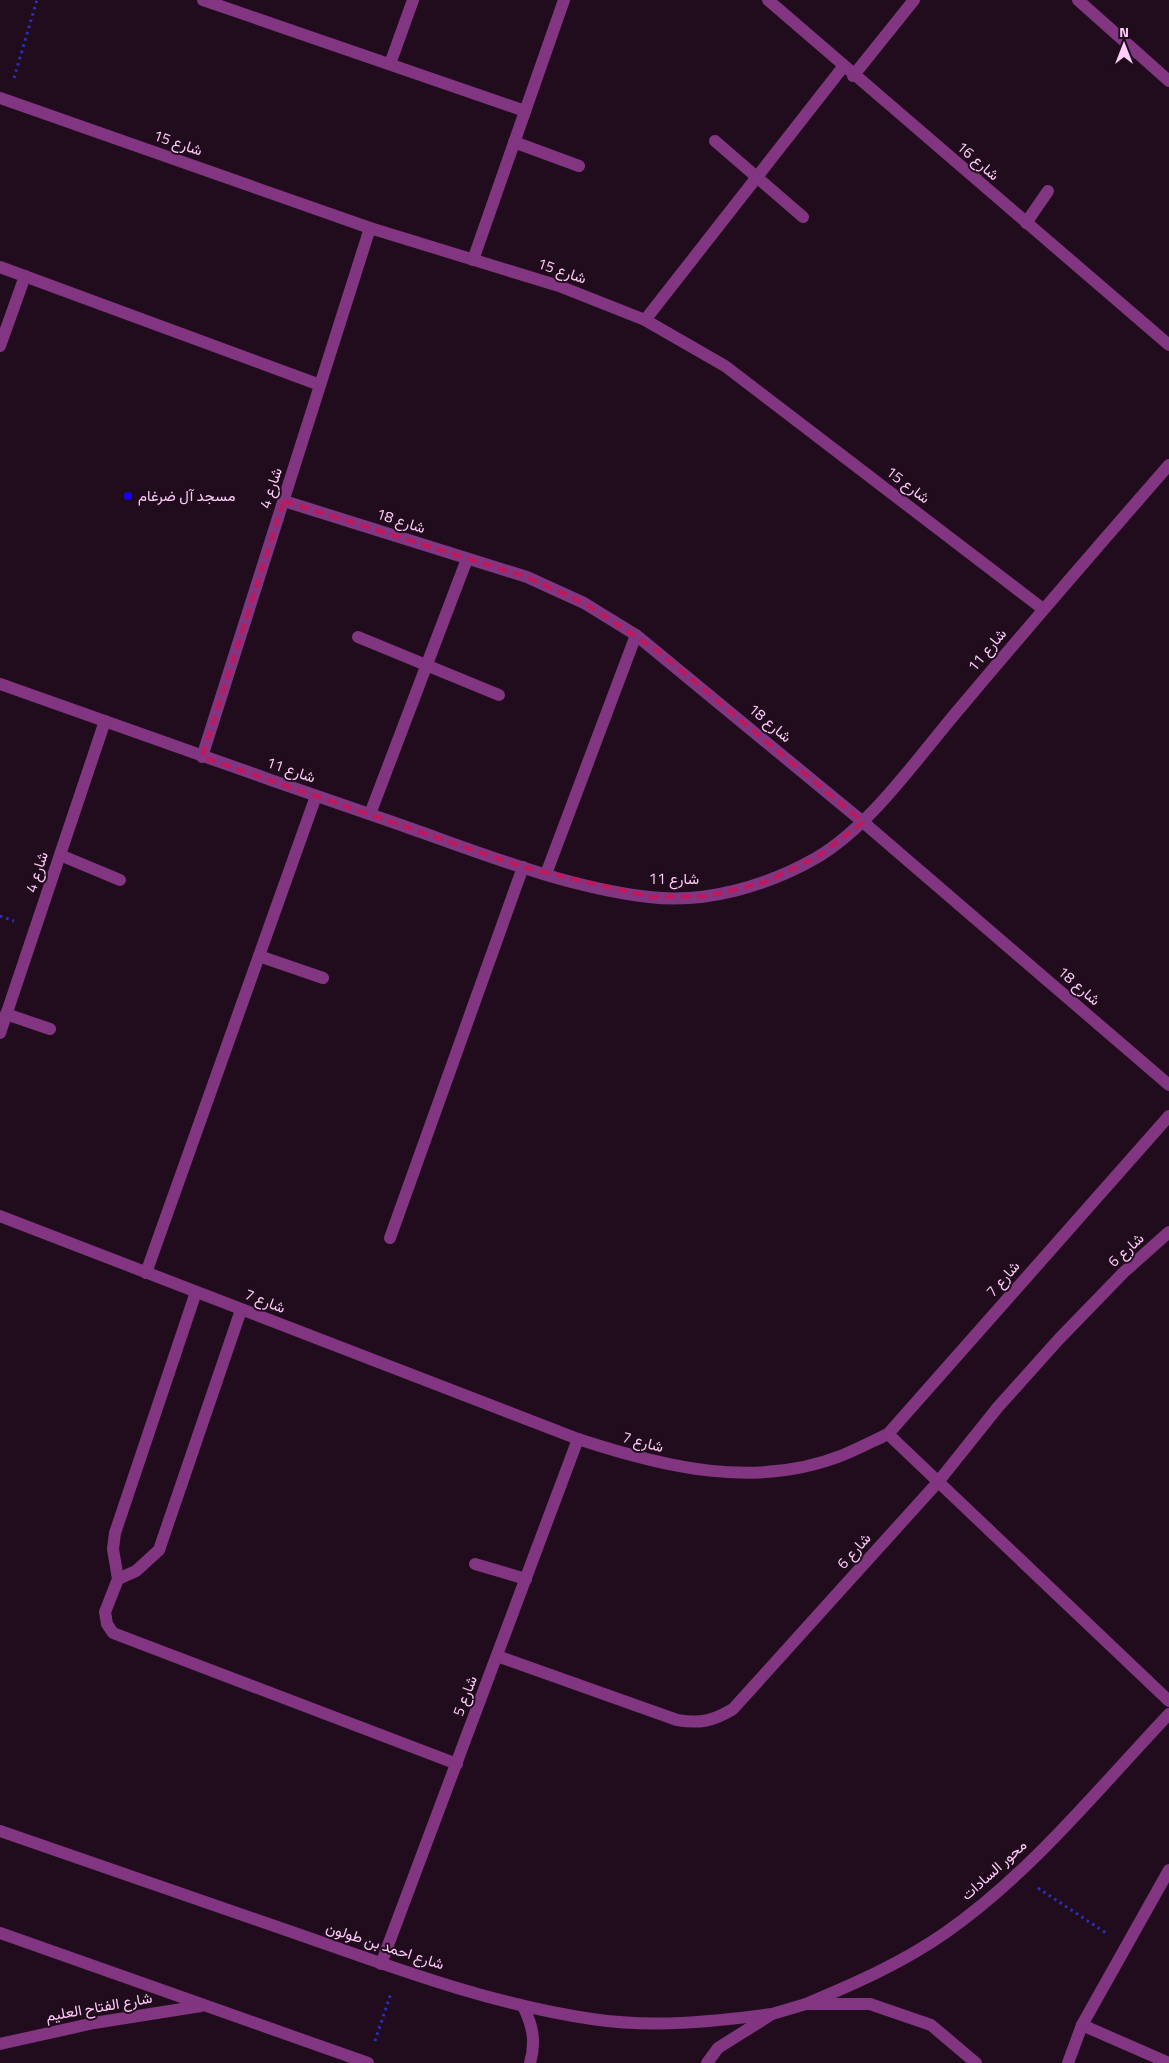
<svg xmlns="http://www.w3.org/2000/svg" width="1169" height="2063" viewBox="0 0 1169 2063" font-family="'Titillium Web',Vazirmatn,sans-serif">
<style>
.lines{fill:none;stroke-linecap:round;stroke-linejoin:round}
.path{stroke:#2832b7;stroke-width:3;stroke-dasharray:2.5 4;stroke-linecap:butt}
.minor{stroke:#823580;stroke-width:12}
.marked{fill:none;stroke:#c2185b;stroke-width:4;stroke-dasharray:10 6;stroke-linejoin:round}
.poi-dot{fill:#1600f7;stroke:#210c1e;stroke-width:2}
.labels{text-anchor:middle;stroke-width:4;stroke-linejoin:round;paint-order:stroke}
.street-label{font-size:15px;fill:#ffccfa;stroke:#210c1e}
.poi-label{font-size:15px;fill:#ffccfa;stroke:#210c1e;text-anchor:start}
</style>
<rect width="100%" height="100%" fill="#210c1e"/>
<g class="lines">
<g class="path">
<polyline points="14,78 37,0"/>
<polyline points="0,916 14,921"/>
<polyline points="1038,1888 1106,1933"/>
<polyline points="375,2041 391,1993"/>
</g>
<g class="minor">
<polyline points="203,0 525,111"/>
<polyline points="768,0 1169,345"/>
<polyline points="1078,0 1169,81"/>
<polyline points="390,64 413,0"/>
<polyline points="853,76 914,0"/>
<polyline points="0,98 370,228 559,286 645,320 725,366 1043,609"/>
<polyline points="715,141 803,217"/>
<polyline points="514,142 579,166"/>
<polyline points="1026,223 1048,191"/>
<polyline points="473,260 564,0"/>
<polyline points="0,267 320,385"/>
<polyline points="645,320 843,67"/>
<polyline points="0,346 25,276"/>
<polyline points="284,501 527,577 584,603 636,635 863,822 1169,1085"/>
<polyline points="358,637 499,695"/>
<path d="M0 684C134 732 267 779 401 825 481 853 564 887 649 897 705 904 767 886 816 858 871 826 918 757 960 708 1029 626 1099 545 1169 465"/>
<polyline points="202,757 370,228"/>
<polyline points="370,814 467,559"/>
<polyline points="60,855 120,880"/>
<polyline points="546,874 636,635"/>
<polyline points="259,956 323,978"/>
<polyline points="6,1014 50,1029"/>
<polyline points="0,1033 105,721"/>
<path d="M0 1216 578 1439C663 1467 755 1490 843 1455 858 1449 873 1441 888 1434L1169 1116"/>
<polyline points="390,1238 523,867"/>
<polyline points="146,1273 316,796"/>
<polyline points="196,1292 115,1533 113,1549 118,1579 105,1612 107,1624 113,1633 457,1764"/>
<polyline points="888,1434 1169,1701"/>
<polyline points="475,1564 526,1579"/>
<polyline points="118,1579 136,1571 159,1550 241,1310"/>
<path d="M497 1656 677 1720C700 1724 713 1721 733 1709L938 1482 998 1407 1059 1339 1123 1273 1169 1232"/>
<path d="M0 1831C103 1867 206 1903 309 1938 400 1970 495 2005 592 2019 652 2028 712 2022 772 2014"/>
<polyline points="0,1933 368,2063"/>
<polyline points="381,1964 578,1439"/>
<path d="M806 2004C854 1984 902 1963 945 1933 1030 1874 1098 1789 1169 1714"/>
<path d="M523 2006C533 2026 536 2042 530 2063"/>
<polyline points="1082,2025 1169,2063"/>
<polyline points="0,2044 94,2023 201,2006"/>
<polyline points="707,2063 718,2048 772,2014 806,2004 870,2004 931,2025 976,2063"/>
<polyline points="1068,2063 1082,2025 1169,1870"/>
</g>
</g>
<path class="marked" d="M284 501 527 577 584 603 658 651 863 822 817 857 765 882 709 896 651 897 523 867 202 757Z"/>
<circle class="poi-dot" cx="128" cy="496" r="5"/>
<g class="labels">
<g class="street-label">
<text transform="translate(178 143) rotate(19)" y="5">شارع 15</text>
<text transform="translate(978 161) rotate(41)" y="5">شارع 16</text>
<text transform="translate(562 271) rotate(19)" y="5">شارع 15</text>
<text transform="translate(908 485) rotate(37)" y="5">شارع 15</text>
<text transform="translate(271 488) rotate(-72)" y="5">شارع 4</text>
<text transform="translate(401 521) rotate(18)" y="5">شارع 18</text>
<text transform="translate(987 650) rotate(-50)" y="5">شارع 11</text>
<text transform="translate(770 723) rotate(40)" y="5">شارع 18</text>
<text transform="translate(291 770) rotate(19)" y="5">شارع 11</text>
<text transform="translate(37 872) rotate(-72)" y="5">شارع 4</text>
<text x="674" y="884">شارع 11</text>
<text transform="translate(1079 986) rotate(41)" y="5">شارع 18</text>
<text transform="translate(1126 1250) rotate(-42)" y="5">شارع 6</text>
<text transform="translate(1003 1279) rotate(-49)" y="5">شارع 7</text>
<text transform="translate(265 1301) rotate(21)" y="5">شارع 7</text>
<text transform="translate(643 1442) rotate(15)" y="5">شارع 7</text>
<text transform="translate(854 1551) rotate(-48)" y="5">شارع 6</text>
<text transform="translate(465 1696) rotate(-69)" y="5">شارع 5</text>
<text transform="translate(994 1870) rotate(-42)" y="5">محور السادات</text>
<text transform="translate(385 1946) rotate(18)" y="5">شارع احمد بن طولون</text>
<text transform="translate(99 2007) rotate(-10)" y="5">شارع الفتاح العليم</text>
</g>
<g class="poi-label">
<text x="138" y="501">مسجد آل ضرغام</text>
</g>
</g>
<g transform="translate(1124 45)" stroke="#210c1e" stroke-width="4" paint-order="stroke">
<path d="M0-4L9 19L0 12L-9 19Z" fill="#ffccfa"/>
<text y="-8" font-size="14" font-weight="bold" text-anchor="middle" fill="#ffccfa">N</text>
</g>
</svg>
